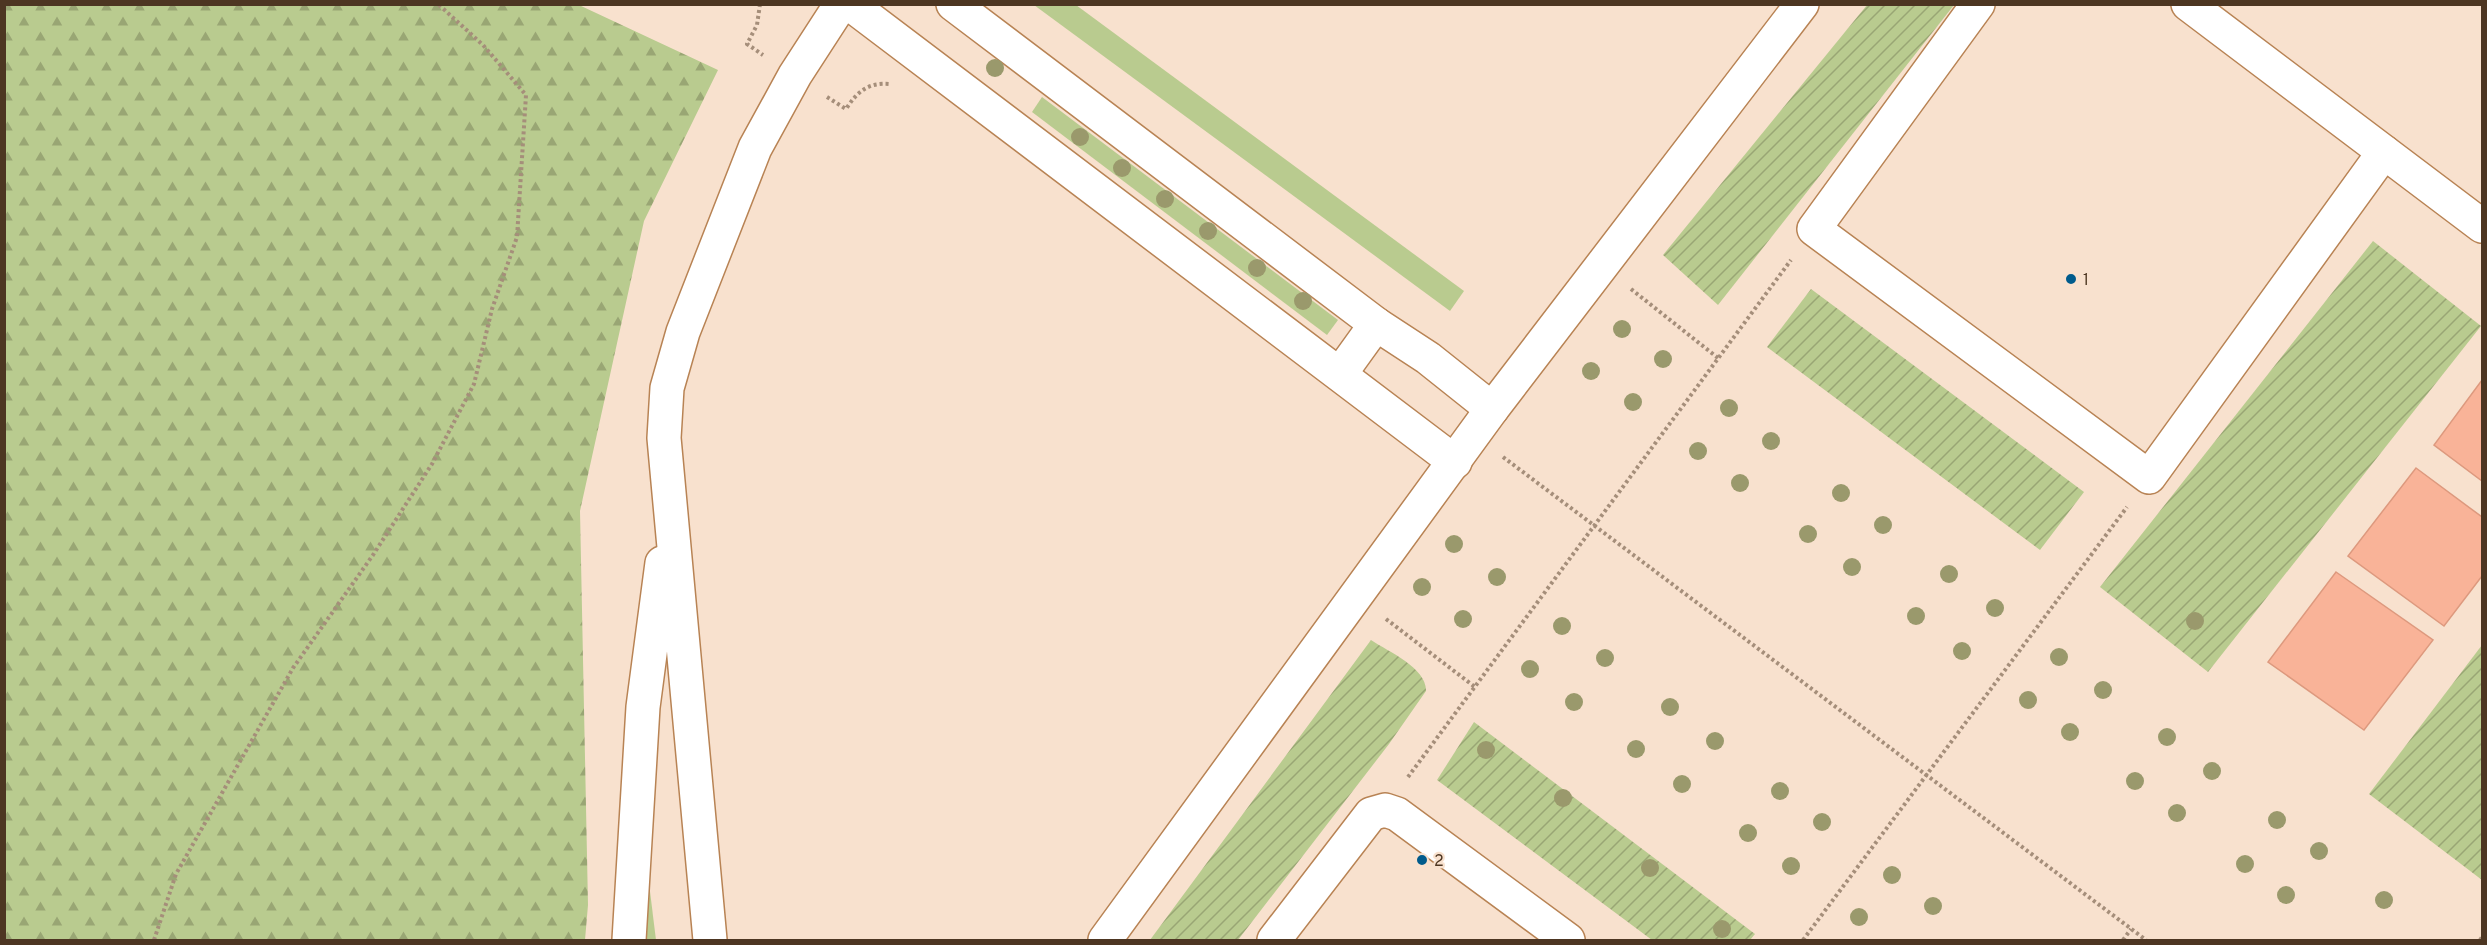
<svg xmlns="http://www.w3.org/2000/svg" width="2487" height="945" viewBox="0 0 2487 945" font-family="Overpass,sans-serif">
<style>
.grass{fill:#b9cb8f}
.forest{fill:url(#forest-firs)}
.garden{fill:url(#garden-furrows)}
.building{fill:#f9b398;stroke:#dd997e;stroke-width:1.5}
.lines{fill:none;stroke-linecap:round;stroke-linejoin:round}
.minor-casing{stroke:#b88354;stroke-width:36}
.path{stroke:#a58e7a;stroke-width:4;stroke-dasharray:3 3;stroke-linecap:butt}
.minor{stroke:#fff;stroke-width:33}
.tree{fill:#9a996c}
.poi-dot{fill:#005b8c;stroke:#f8e1ce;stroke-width:2}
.labels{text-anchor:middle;stroke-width:4.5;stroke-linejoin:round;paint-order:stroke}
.poi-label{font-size:16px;fill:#4d3622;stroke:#f8e1ce;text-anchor:start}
</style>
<defs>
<pattern id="forest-firs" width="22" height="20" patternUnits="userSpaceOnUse" patternTransform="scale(1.5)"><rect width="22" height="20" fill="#b9cb8f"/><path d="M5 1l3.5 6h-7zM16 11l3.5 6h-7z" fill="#99a674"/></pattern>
<pattern id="garden-furrows" width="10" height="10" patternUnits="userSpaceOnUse" patternTransform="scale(1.5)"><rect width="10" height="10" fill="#b9cb8f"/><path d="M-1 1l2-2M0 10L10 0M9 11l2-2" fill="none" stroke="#99a674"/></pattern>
</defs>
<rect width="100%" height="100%" fill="#f8e1ce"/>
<g class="grass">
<polygon points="1034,5 1076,5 1464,291 1450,311"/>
<polygon points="1042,97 1338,320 1327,335 1032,112"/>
<polygon points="643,835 656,940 637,940"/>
</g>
<polygon class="forest" points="5,4 579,5 718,70 644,221 580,511 588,905 585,940 5,940"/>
<g class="garden">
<polygon points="1867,5 1954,5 1718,305 1663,255"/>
<polygon points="2373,241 2481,326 2208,672 2100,587"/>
<polygon points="1811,289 2084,492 2040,550 1767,347"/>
<path d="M1371 640C1389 652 1427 668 1426 691L1389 744 1238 940H1150Z"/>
<polygon points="2482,645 2482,880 2369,794"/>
<polygon points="1474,722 1755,934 1750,940 1652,940 1437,780"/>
</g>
<g class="building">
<polygon points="2482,380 2482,481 2434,445"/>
<polygon points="2416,468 2482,517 2482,576 2444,626 2348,556"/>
<polygon points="2336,572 2433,640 2364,730 2268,662"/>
</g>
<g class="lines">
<defs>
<g id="minor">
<polyline points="850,4 1455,462"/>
<polyline points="953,4 1376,324 1428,358 1492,409"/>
<polyline points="1978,4 1814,229 2149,477 2384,152"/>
<polyline points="2188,4 2482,226"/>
<polyline points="1340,374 1376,324"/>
<polyline points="629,940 643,707 662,563"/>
<polyline points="710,940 664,438 667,388 683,332 755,148 795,75 841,4"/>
<polyline points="1105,940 1492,409 1802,4"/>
<polyline points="1274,940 1371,814 1385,810 1397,814 1568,940"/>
</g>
</defs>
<use href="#minor" class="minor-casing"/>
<g class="path">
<polyline points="760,4 757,25 747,44 763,55"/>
<path d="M827 97 846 109C857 92 868 82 890 84"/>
<polyline points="1631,289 1718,358"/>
<polyline points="1503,457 2146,940"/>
<polyline points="1386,619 1475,687"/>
<polyline points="1408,777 1791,260"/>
<polyline points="154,940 176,874 293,668 373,555 432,464 474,384 492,309 517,237 526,95 483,45 438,4"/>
<polyline points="1803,940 2127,507"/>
<polyline points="2123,940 2131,929"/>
<polyline points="2480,940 2482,937"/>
</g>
<use href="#minor" class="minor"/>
</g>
<g class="tree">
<circle cx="995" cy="68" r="9"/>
<circle cx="1080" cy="137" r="9"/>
<circle cx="1122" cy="168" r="9"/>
<circle cx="1165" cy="199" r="9"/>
<circle cx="1208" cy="231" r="9"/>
<circle cx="1257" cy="268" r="9"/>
<circle cx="1303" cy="301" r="9"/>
<circle cx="1622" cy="329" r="9"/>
<circle cx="1663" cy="359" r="9"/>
<circle cx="1591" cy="371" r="9"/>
<circle cx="1633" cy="402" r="9"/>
<circle cx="1729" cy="408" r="9"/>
<circle cx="1771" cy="441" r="9"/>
<circle cx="1698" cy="451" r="9"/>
<circle cx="1740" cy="483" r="9"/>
<circle cx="1841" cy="493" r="9"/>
<circle cx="1883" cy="525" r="9"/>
<circle cx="1808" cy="534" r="9"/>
<circle cx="1454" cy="544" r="9"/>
<circle cx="1852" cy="567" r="9"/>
<circle cx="1949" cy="574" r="9"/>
<circle cx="1497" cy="577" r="9"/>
<circle cx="1422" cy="587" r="9"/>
<circle cx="1995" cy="608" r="9"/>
<circle cx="1916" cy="616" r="9"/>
<circle cx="1463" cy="619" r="9"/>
<circle cx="2195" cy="621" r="9"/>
<circle cx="1562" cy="626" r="9"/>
<circle cx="1962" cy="651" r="9"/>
<circle cx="2059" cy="657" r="9"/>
<circle cx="1605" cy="658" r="9"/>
<circle cx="1530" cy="669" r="9"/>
<circle cx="2103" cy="690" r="9"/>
<circle cx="2028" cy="700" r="9"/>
<circle cx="1574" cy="702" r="9"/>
<circle cx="1670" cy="707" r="9"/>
<circle cx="2070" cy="732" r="9"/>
<circle cx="2167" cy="737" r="9"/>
<circle cx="1715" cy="741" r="9"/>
<circle cx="1636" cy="749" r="9"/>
<circle cx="1486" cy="750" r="9"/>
<circle cx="2212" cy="771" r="9"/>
<circle cx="2135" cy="781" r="9"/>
<circle cx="1682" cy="784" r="9"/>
<circle cx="1780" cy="791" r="9"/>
<circle cx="1563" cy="798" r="9"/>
<circle cx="2177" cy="813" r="9"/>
<circle cx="2277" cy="820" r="9"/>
<circle cx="1822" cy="822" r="9"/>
<circle cx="1748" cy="833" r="9"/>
<circle cx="2319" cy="851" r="9"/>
<circle cx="2245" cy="864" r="9"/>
<circle cx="1791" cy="866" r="9"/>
<circle cx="1650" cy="868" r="9"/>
<circle cx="1892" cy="875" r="9"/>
<circle cx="2286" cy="895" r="9"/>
<circle cx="2384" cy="900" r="9"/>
<circle cx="1933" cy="906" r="9"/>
<circle cx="1859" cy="917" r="9"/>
<circle cx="1722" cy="929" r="9"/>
</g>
<g class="poi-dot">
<circle cx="2071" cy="279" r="6"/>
<circle cx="1422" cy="860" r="6"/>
</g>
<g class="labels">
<g class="poi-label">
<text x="2083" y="285">1</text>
<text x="1434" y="866">2</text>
</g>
</g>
<rect width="2487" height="945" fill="none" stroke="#4d3622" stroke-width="12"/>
</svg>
